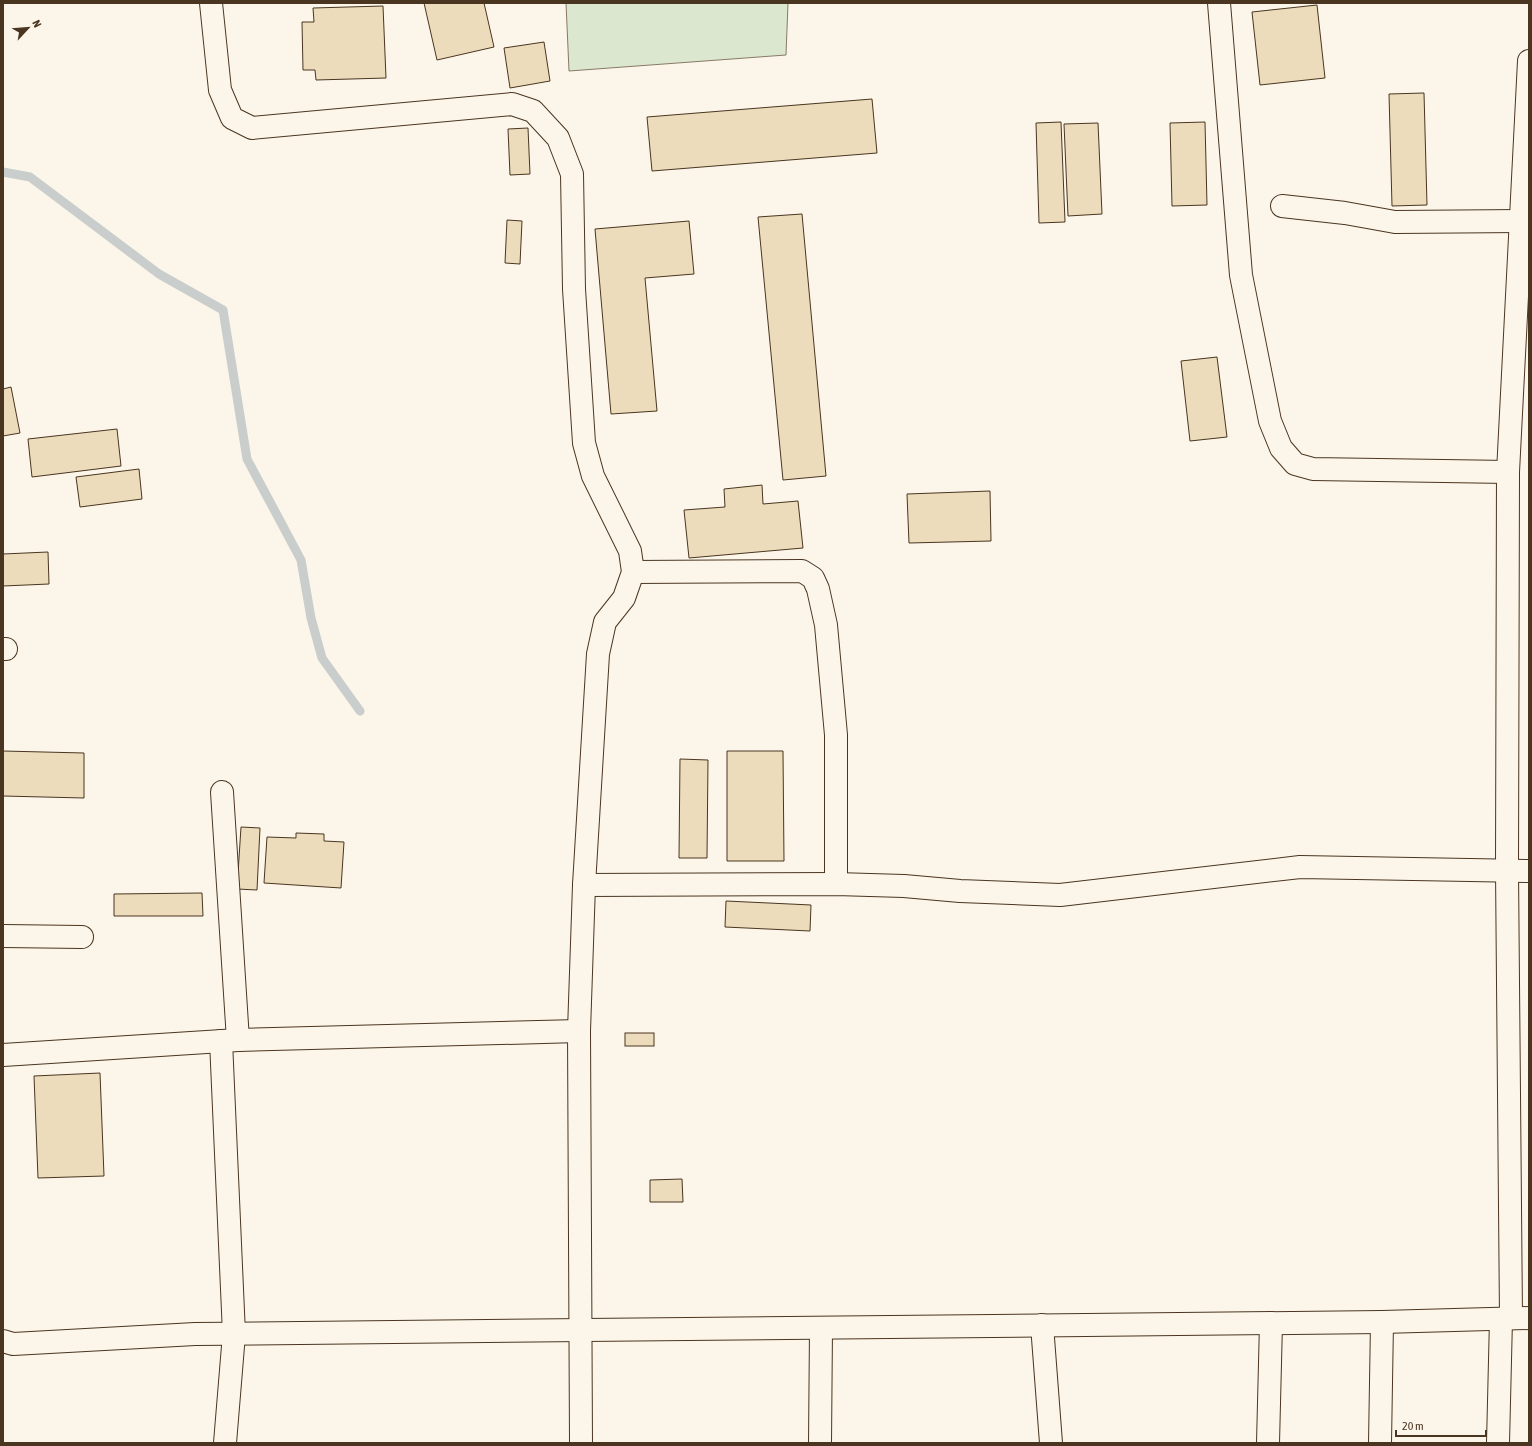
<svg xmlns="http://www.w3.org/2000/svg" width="1532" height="1446" viewBox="0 0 1532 1446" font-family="'Asap Condensed',sans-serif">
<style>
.green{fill:#dce7d0;stroke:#887966}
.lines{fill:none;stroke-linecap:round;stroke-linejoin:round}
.stream{stroke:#c9cecd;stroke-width:9}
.building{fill:#ecdcbc;stroke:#4a3520}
.minor-casing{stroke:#4a3520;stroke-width:24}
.minor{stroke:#fbf6e9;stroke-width:22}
</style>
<rect width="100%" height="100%" fill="#fbf6e9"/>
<polygon class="green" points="566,3 788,3 786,55 569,71"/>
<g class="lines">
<polyline class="stream" points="3,172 30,177 159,274 223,310 247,459 301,560 311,618 322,658 360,711"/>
</g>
<g class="building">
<polygon points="424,3 484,3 494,47 437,60"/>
<polygon points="1317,5 1325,78 1260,85 1252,12"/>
<polygon points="383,6 386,78 316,80 315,70 303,70 302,22 314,22 313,8"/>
<polygon points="544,42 550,81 510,88 504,48"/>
<polygon points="1424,93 1427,205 1392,206 1389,94"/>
<polygon points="872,99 877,153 652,171 647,117"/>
<polygon points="1061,122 1065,222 1039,223 1036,123"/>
<polygon points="1205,122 1207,205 1172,206 1170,123"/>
<polygon points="1098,123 1102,214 1068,216 1064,124"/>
<polygon points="528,128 530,174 510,175 508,129"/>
<polygon points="802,214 826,476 783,480 758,217"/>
<polygon points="507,220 522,221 520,264 505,263"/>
<polygon points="689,221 694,274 645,278 657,411 611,414 595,229"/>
<polygon points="1217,357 1227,437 1190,441 1181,361"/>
<polygon points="11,387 20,433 3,436 3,389"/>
<polygon points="117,429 121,466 32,477 28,439"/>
<polygon points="139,469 142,499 80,507 76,477"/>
<polygon points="762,485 763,504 798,501 803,548 689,558 684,510 725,507 724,489"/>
<polygon points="990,491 991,541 909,543 907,494"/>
<polygon points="48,552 49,584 3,586 3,554"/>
<polygon points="3,751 84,753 84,798 3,796"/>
<polygon points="727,751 783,751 784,861 727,861"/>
<polygon points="680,759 708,760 707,858 679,858"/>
<polygon points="241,827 260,828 257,890 237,889"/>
<polygon points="296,833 324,834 324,841 344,842 341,888 264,883 267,837 296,838"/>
<polygon points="202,893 203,916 114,916 114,894"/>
<polygon points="726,901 811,905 810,931 725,927"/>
<rect x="625" y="1033" width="29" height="13"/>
<polygon points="100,1073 104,1176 38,1178 34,1076"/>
<polygon points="682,1179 683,1202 650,1202 650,1180"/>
</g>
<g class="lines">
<defs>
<g id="minor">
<polyline points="211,3 220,90 232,118 252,128 512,104 533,111 558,138 572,174 574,289 584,443 593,476 630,551 633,572 624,598 605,622 598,654 584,885 579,1031 581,1443"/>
<polyline points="1219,3 1241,275 1270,421 1281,448 1295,464 1313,469 1508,472"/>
<polyline points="1282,206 1345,213 1395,222 1521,221"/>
<polyline points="633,572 802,571 813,578 818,589 826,625 836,735 836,884"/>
<polyline points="3,649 6,649"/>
<polyline points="222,792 238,1040"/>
<polyline points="584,885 836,884 904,886 960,891 1060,895 1300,867 1529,871"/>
<polyline points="3,936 82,937"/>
<polyline points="221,1041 234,1334 225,1443"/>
<polyline points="3,1055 238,1040 579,1031"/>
<polyline points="1511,1318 1507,870 1508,472 1529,61"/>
<polyline points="1042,1325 1051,1443"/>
<polyline points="3,1341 13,1344 195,1334 1382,1322 1529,1318"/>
<polyline points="820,1443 821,1328"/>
<polyline points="1268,1443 1271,1323"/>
<polyline points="1380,1443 1382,1322"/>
<polyline points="1498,1443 1501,1319"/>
</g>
</defs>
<use href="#minor" class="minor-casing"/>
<use href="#minor" class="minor"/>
</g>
<rect width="1532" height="1446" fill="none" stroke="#4a3520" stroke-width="8"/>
<g transform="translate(28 28) rotate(64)" stroke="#fbf6e9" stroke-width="3" paint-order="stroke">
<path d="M0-3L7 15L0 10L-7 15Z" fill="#4a3520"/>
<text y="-6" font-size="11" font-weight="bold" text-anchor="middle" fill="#4a3520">N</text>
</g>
<path d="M1396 1430v6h90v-6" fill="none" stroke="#4a3520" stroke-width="2"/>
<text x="1402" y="1430" font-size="12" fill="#4a3520" stroke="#fbf6e9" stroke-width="3" paint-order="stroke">20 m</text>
</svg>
